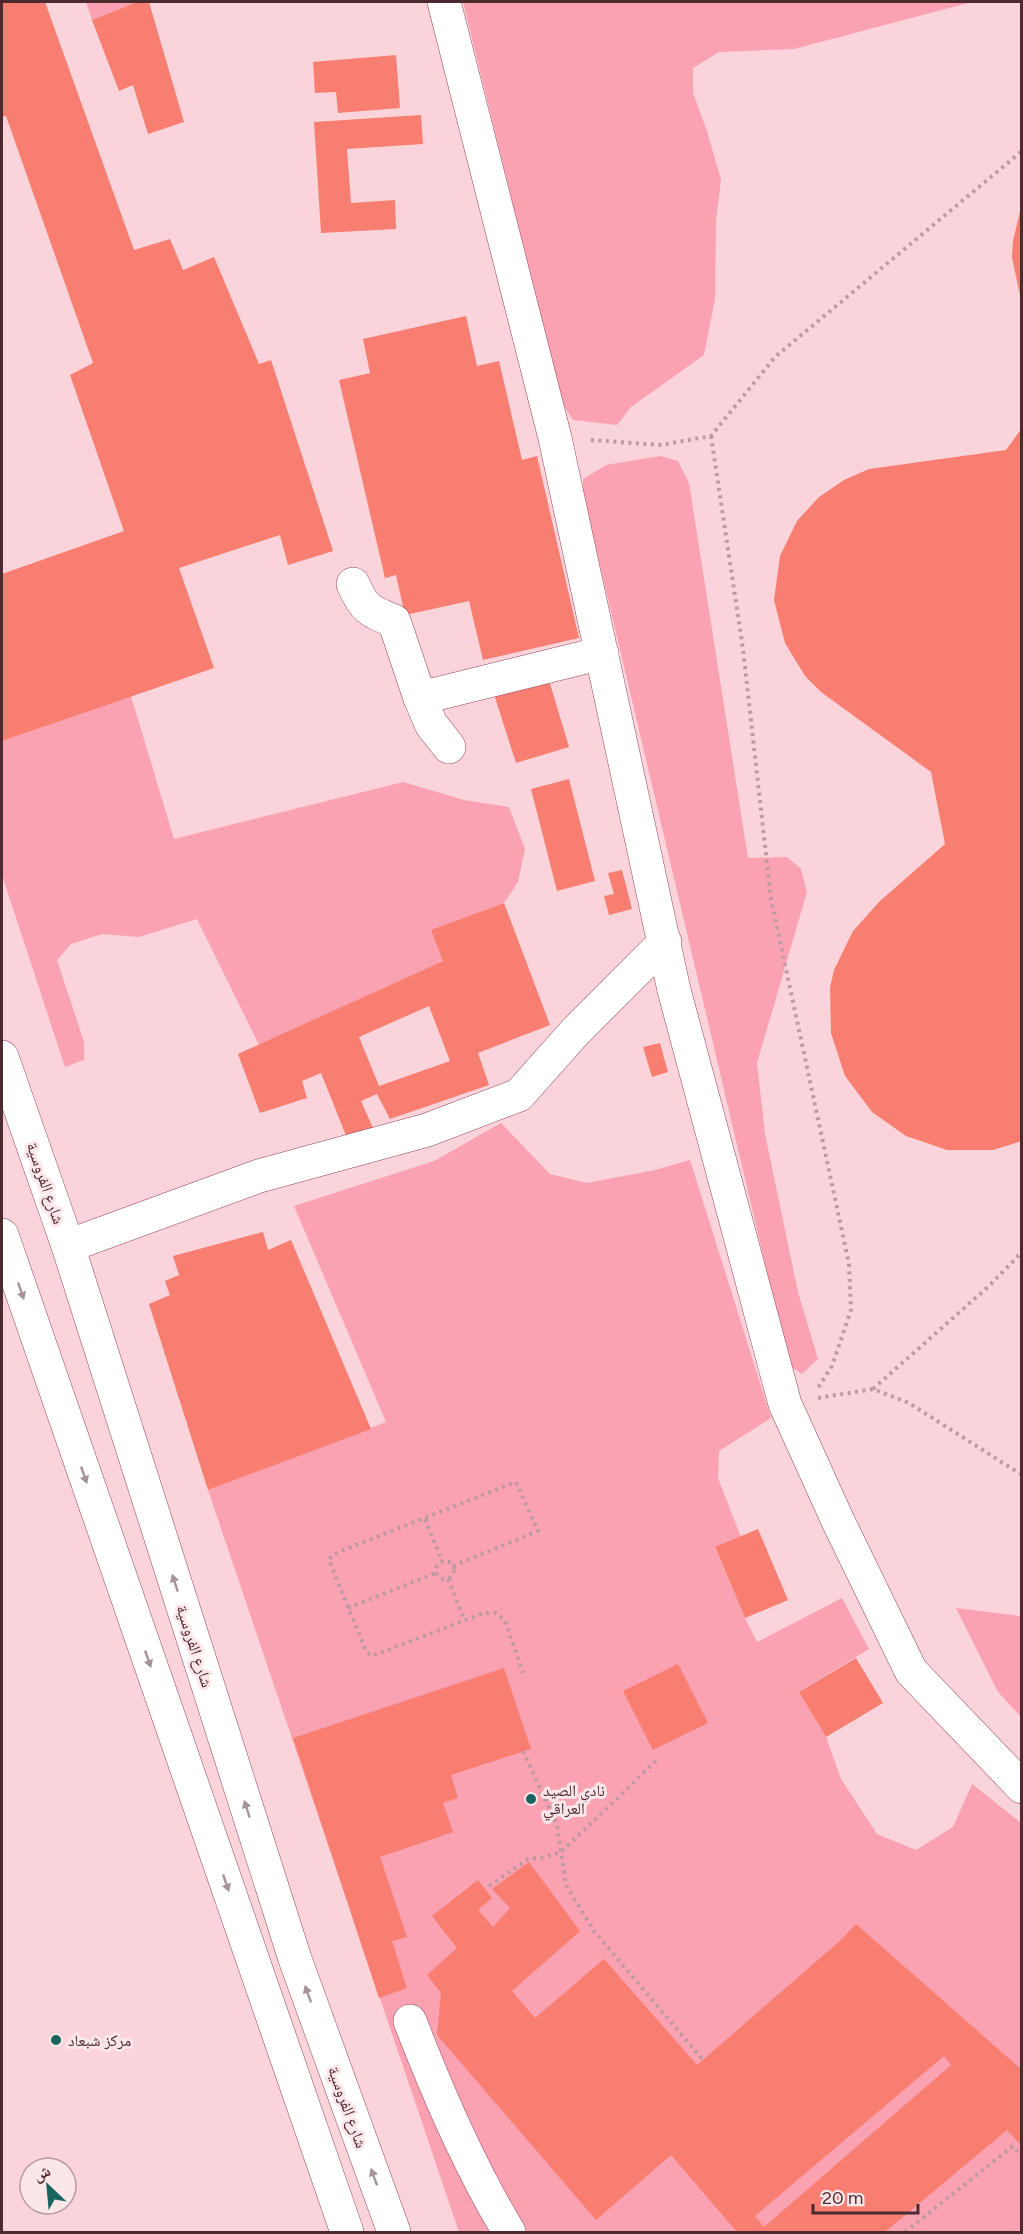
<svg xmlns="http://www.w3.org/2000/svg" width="1023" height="2234" viewBox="0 0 1023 2234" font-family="Figtree,'Noto Naskh Arabic',sans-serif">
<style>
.green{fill:#faa2b2}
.building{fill:#f77e71;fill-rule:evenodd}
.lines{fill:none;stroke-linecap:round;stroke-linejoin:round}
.minor-casing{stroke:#944557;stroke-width:34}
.path{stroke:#bf99a0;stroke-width:4;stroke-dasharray:3 4.5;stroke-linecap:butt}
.minor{stroke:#fff;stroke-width:33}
.oneway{fill:#a69498}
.poi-dot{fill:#18655f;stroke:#fbe7ea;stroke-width:2}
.labels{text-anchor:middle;stroke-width:6;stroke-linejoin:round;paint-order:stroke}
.street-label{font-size:16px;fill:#4d2930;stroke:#fbe7ea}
.poi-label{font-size:16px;fill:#4d2930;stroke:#fbe7ea;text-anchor:start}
</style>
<rect width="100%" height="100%" fill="#fad4da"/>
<g class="green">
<polygon points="86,2 137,2 92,20"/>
<polygon points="463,2 972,2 794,49 719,52 693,68 693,93 707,131 721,180 716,221 715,299 704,355 631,407 617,425 573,420 562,403"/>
<polygon points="660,456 678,461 689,483 748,858 787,857 801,869 807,892 757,1063 765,1134 798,1292 818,1359 802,1374 789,1365 583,493 583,479 606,465"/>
<polygon points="131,696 174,839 403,782 464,800 509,807 525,849 518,882 504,903 432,930 443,961 259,1045 197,919 139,937 102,934 71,944 57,960 84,1042 84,1060 65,1067 2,875 2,741"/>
<polygon points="501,1123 550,1174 587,1183 655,1170 690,1160 771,1418 719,1451 718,1478 741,1537 715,1548 745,1618 757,1642 842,1598 869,1649 799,1692 826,1737 841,1779 877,1834 916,1850 953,1827 972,1784 1021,1823 1021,2232 459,2232 208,1490 386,1422 294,1206 434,1161"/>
<polygon points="956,1608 1021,1616 1021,1717 998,1692"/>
</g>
<g class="building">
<polygon points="2,2 45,2 134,250 170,239 183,270 214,257 259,364 271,360 333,551 288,565 280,535 179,568 214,668 2,741 2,574 124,531 70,375 93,363 6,116 2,117"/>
<polygon points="137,2 149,2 184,122 148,134 133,85 119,91 92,20"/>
<polygon points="396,55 400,108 338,113 336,92 315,93 313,62"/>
<polygon points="421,115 423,144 347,149 351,203 395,200 396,229 321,233 314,122"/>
<polygon points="1022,203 1022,300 1021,300 1012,257 1013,241"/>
<polygon points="466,316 477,366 499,361 522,460 537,456 579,638 483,660 469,601 405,615 396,575 385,578 339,380 370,373 363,339"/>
<polygon points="1022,428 1022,1141 993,1150 947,1150 906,1136 872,1112 845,1076 831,1033 830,988 834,970 853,931 880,901 945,844 931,772 821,692 805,676 785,643 774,600 780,556 797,521 819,497 844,480 869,469 1006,450"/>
<polygon points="548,677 569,747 516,763 494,694"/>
<polygon points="569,779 595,881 557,891 531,789"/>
<polygon points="622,870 632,909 609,915 604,896 614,894 608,873"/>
<path d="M504 903 550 1025 478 1053 489 1085 390 1119 377 1094 361 1101 373 1128 347 1138 321 1073 302 1081 307 1098 260 1113 238 1054 443 961 431 930ZM429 1006 450 1061 379 1086 359 1037Z"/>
<polygon points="660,1043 668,1072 652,1077 643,1047"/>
<polygon points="263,1232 268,1250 291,1240 371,1429 208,1490 149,1304 170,1295 165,1281 179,1275 173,1256"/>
<polygon points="758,1529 788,1600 745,1618 715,1547"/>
<polygon points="856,1658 883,1703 826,1737 799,1692"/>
<polygon points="678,1664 708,1723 653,1750 623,1691"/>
<polygon points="504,1668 531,1749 451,1775 458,1798 443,1803 453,1832 380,1857 407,1937 392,1941 407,1988 379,1998 293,1738"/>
<path d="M529 1862 580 1931 512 1991 535 2018 604 1959 697 2065 842 1939 856 1924 1022 2070V2146L1007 2130 885 2232H737L671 2155 596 2220 437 2035 441 1993 427 1975 457 1948 432 1916 478 1880 492 1898 478 1910 493 1927 510 1908 492 1889ZM944 2056 951 2065 764 2227 755 2216Z"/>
</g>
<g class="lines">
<defs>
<g id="minor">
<polyline points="444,2 555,438 674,990 785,1404 838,1521 911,1671 1022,1787"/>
<path d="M353 584C364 609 369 611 394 621L420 698 602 653"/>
<polyline points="420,698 431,724 449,747"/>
<polyline points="2,1057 68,1246 295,1959 394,2232"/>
<polyline points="2,1235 347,2232"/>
<polyline points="68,1246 259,1176 427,1130 519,1095 575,1032 665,942"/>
<path d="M410 2021C438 2094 469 2166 509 2232"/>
</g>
</defs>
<use href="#minor" class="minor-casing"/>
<g class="path">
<polyline points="711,436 743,649 771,899 849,1264 851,1310 832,1366 818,1388"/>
<polyline points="591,440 661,445 711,436 775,357 1022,151"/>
<polyline points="873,1389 989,1286 1022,1252"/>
<polyline points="818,1398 873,1389 909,1403 1022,1475"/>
<polyline points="425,1519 442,1561"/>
<circle cx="445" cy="1570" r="9"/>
<polyline points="453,1566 538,1531 516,1482 341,1551 332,1555 329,1560 366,1651 372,1656 484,1613 496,1613 505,1621 523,1673"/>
<polyline points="448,1579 465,1621"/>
<polyline points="348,1608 436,1573"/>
<polyline points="523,1751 557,1825 566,1885 594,1931 703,2060"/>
<polyline points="489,1886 528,1859 545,1857 561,1852 657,1760"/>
<polyline points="905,2232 1013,2146 1022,2156"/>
</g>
<use href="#minor" class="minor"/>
</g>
<defs><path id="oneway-solid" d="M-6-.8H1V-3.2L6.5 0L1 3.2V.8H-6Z" transform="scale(1.5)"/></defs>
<g class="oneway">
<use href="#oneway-solid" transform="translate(21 1291) rotate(71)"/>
<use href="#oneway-solid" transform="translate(84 1475) rotate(71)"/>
<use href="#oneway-solid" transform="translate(175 1583) rotate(-108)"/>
<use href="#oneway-solid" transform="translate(148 1659) rotate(71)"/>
<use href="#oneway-solid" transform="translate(247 1809) rotate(-108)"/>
<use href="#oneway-solid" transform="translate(226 1883) rotate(71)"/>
<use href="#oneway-solid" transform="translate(308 1994) rotate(-110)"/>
<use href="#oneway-solid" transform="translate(374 2177) rotate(-110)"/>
</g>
<g class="poi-dot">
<circle cx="531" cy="1799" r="6"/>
<circle cx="56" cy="2040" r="6"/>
</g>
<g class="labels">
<g class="street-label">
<text transform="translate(46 1183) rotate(71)" y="6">شارع الفروسية</text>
<text transform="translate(195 1646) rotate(72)" y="6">شارع الفروسية</text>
<text transform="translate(348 2107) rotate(70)" y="6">شارع الفروسية</text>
</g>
<g class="poi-label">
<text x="543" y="1796">نادي الصيد<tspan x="543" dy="18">العراقي</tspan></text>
<text x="68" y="2046">مركز شبعاد</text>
</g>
</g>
<rect width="1023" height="2234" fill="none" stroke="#4d2930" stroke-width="6"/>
<g transform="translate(48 2186) rotate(334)"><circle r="28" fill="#fbe7ea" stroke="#b59ba0" stroke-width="1.5"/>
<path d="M0-4.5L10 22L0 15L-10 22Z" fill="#18655f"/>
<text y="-9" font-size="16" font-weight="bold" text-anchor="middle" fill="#4d2930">ش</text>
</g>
<path d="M813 2204v9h105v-9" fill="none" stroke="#4d2930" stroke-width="3"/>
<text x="822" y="2204" font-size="18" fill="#4d2930" stroke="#fbe7ea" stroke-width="4.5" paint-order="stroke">20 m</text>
</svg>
